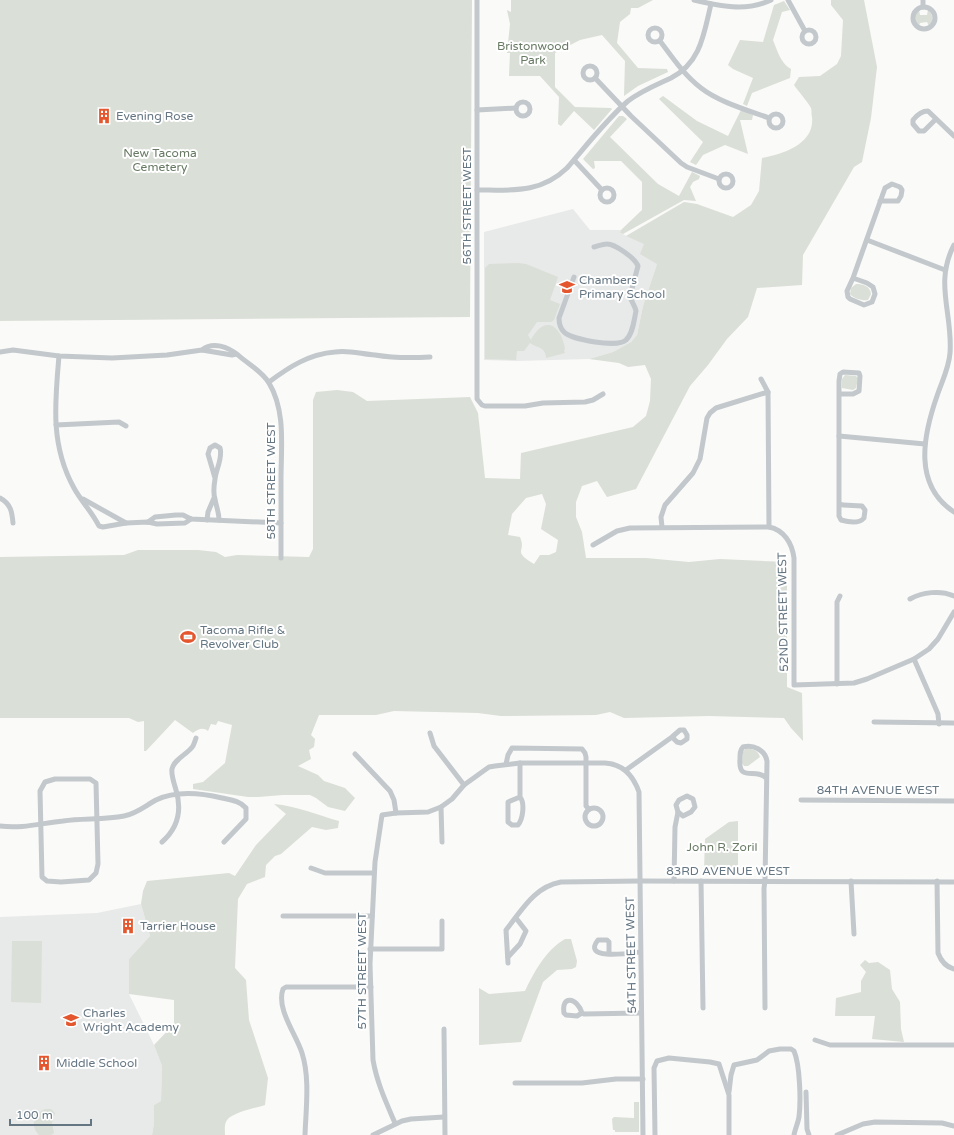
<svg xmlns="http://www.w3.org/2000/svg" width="954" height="1135" viewBox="0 0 954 1135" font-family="'Varela Round',sans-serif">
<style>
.built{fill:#e8e9e9}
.green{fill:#dadfd7;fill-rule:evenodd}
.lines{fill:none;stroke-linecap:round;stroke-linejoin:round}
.street{stroke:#c3c8cc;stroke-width:5}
.labels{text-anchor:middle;stroke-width:4;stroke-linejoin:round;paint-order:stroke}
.park-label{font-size:12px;fill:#687a64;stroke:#fff}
.poi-label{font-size:12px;fill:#657683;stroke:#fff;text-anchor:start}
.street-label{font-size:12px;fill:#657683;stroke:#fff}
</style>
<rect width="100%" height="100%" fill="#fafaf8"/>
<g class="built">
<polygon points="573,209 590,230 621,230 620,233 645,244 657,264 643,306 637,335 631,342 613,352 589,359 516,361 484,360 484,232"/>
<polygon points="141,904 150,936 129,959 129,994 154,1045 162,1066 161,1101 154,1105 154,1123 152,1135 0,1135 0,917 97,913"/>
</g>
<g class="green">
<polygon points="0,0 472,0 470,317 0,321"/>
<polygon points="511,0 653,0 638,8 631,8 630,14 620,22 617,43 638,68 667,69 668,72 638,86 624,96 625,61 602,35 580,40 555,53 555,87 575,107 611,108 612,109 594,130 574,111 561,126 558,124 559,97 540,76 509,76 510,53 507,53 510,24 507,10 511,12"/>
<path d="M831 0H864L877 67 871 118 862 162 854 167 803 255 802 285 757 288 748 317 727 339 708 365 690 386 636 489 607 497 597 481 582 486 576 502V517L582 532 586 558H646L689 562 720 559 787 562V687L802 693 803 741 791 728 784 718 709 716 624 718 610 712 596 715 501 716 478 713 394 711 376 715H319L311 735 315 739 314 747 309 750 311 759 298 766 318 775 324 781 345 788 355 798 345 811 328 807 316 798 310 795H283L258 797H248L193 789V784L203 782 225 763 232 725 218 721 216 725 211 724 208 731C203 727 198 729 193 733L175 720 146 751H144V721L138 722 129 718H0V557L124 555 138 550H198L216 552 225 557 237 555 309 557 313 549V400L316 392 337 390 353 392 367 401 470 397 478 413 485 478 520 479 521 453 633 427 646 416 650 401 651 379 645 365 628 367 619 363 589 359 613 352 631 342 637 335 643 306 657 264 640 254 644 244 626 236 684 202 697 204 733 217 751 205 759 191 762 158C783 154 815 144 812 117 811 114 812 110 811 108 808 102 798 91 794 85L799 77 820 76 837 64 841 56 843 20 831 5ZM542 494 546 504 541 529 558 540 556 552 549 555H540L534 564C511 550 527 553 520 537L508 535 512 514 526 498Z"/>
<path d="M784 1 790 10 782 12 773 40C777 50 781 64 791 69L790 78 752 93 747 106 743 104 753 78 733 69 728 65 740 40 763 42 774 5Z"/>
<path d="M919 10 920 15H927L928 10C934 15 934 21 929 26L927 22 920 23 919 26 916 24 915 15Z"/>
<polygon points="663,96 697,121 728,136 741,110 753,115 752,120 740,120 748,154 725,145 703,155 696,165 690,162 703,142 659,99"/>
<polygon points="619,116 623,116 627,119 610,137 658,184 679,196 692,172 700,176 699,179 693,182 690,187 696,201 684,200 623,234 620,233 621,230 642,210 642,182 621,161 594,161 595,168 593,169 583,159"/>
<path d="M518 263 526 264 558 277 550 300 560 304 554 320 551 322H537L528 335 531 340C536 329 548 318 558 331 562 336 564 343 565 349L564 350 565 353 546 358C546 347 537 348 530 343L524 351H517L516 360 485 359V268L489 264Z"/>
<path d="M856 284C863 284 870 286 871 294L868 300C863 301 854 299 850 294L851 288Z"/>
<polygon points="845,375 856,376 858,378 856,388 853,390 842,388 842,379"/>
<path d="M746 748C752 749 758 750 760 757L748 766H744L742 763 743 752Z"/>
<path d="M274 804C297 806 317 815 339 821L338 828 326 830 312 827 281 854 275 856 266 865 265 877 247 884 238 899 235 968 246 980 249 1020 268 1078 265 1105C256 1108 233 1112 227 1120 224 1124 225 1130 225 1135H152L154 1123V1105L161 1101 162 1066 154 1045 174 1024V1000L129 994V959L150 936 141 904 143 891 147 881 229 873 235 876 256 845 286 814Z"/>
<polygon points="738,821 738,871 704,870 705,839 729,822"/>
<path d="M565 939H571L577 961 576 967 572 969 557 970 543 982 521 1042 479 1045V988L489 994 525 991C534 972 546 950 565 939Z"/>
<polygon points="12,941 42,941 41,1003 11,1002"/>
<polygon points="865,960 869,963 878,962 890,970 892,989 900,1002 901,1029 904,1042 872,1039 875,1016 835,1016 836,998 861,992 861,981 866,972 860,965"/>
<polygon points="634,1102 639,1102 639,1132 615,1132 615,1130 613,1130 612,1119 614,1117 634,1118"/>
<path d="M45 1109H51L55 1113 52 1123 54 1133 51 1135H39C30 1126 34 1114 45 1109Z"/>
</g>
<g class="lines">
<g class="street">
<polyline points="477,0 477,399 482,405 485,406 525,406 543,403 585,402 593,400 603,394"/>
<path d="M694 0C720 6 746 12 771 0"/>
<polyline points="788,0 805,31"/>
<polyline points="923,0 923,7"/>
<circle cx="924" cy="18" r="11"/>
<circle cx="655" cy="35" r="7"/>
<circle cx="809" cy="37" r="7"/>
<path d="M660 41C672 57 684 75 701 88 719 102 747 110 769 118"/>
<circle cx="590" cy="73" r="7"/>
<polyline points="595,78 631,116 681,163 687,167 719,179"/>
<circle cx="523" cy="109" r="7"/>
<polyline points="477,110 516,108"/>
<circle cx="776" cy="121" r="7"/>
<path d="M936 119 924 131H919L913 124V120C917 115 921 111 928 111L954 136"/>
<polyline points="574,160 602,190"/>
<circle cx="726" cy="181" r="7"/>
<circle cx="607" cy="195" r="7"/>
<path d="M477 190C511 190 540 194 567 168 586 146 606 120 628 101 641 91 656 85 671 78 701 63 704 33 711 4"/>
<polyline points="867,240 945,270"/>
<path d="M954 245C934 283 953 314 950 353 949 368 942 381 937 396 923 436 913 485 954 512"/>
<path d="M574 277 559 318C559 323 560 328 564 332 572 340 618 348 626 340 633 334 634 320 636 311 635 305 631 302 630 296L638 266C635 258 615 244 607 244 603 244 598 246 594 247"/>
<polyline points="853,278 867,283 873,287 875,294 872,302 864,305 850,299 848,297 847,291 853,278 885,188 892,184 900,187 902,190 901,196 898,201 880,201"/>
<polyline points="202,350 232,355 236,354"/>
<path d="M0 352 13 350 59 356 112 358 167 355 202 350C213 341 228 347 238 355 248 364 262 371 269 383 286 411 281 448 281 479 281 505 281 532 281 558"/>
<path d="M59 356C55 402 50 445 74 488 81 501 92 512 99 526L103 527 126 523 148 522 157 524 185 523 191 519"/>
<polyline points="761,379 768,392 769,527"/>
<path d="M269 382C289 367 309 354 335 352 349 350 361 354 375 355 393 358 412 358 430 357"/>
<path d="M839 394H853L859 391 860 376 859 373 843 372 840 374 839 381V516L841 520C848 522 859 524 864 518L865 510 862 506 843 505 840 504"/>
<polyline points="56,425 119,422 126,426"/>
<polyline points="839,436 925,444"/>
<path d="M215 478 208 454 210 448 215 445 220 448C223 458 216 469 215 479 214 485 213 493 215 499 216 506 219 512 219 520"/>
<path d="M0 498C11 504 12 512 13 523"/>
<polyline points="83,499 126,523"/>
<polyline points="207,520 208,512 214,498"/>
<polyline points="148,522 155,517 176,515 183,515 191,519 281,523"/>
<polyline points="662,527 661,517 665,505 693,473 700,459 707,418 710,413 716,408 768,392"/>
<path d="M593 545 617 531 630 528 769 527C784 530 792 543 794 558V685L854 683 867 679 914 659 929 649 938 639 954 612"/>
<path d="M910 599C922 592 941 590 954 596"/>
<polyline points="914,659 935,707 938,714 939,724"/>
<polyline points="837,684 837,602 840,596"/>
<polyline points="874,722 954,723"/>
<polyline points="430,733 434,746 464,785"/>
<polyline points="355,754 390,791 394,800 396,813"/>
<polyline points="506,764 508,755 512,748 582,749 585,753 586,757 586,806 589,809"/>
<polyline points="626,770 672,737 680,730 684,730 687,735 687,739 681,743 677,742 672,737"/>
<polygon points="55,779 90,779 96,783 98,864 96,873 89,880 61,882 47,881 42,877 40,791 45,782"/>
<polygon points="687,796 693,799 695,807 691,812 683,816 678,812 676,805 679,800"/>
<path d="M520 797C525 803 523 819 518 825H512L508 822V802L520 797V763"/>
<polyline points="801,800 954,801"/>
<polyline points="441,807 442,842"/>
<circle cx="594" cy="817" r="9"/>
<path d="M0 826C22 829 42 823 63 821 83 818 104 820 124 816 136 814 145 806 156 800 177 790 201 793 222 798 231 800 240 801 246 808V819L224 842"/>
<path d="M162 842C178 828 182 810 176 790 174 783 171 775 172 769 174 759 188 754 193 746 194 744 195 741 196 738"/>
<polyline points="311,868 325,873 374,873"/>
<polyline points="674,881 675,827 678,812"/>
<polyline points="701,881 703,1008"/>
<polyline points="851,881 854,934"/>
<path d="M937 881 938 953C941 961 946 967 954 969"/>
<polyline points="283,916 372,916"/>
<polyline points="370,949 442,949 442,921"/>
<path d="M609 954V942L607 940H598C581 961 631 953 640 952"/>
<polyline points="508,957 520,944 526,931 516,918"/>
<path d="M508 963 506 930C522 910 534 887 561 882L640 881 954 882"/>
<path d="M765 1008 764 888 765 881 767 761C765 750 753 744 743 747 740 750 740 754 740 759 738 783 756 767 766 778"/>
<path d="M582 1013 577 1016 566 1015 564 1013C561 995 577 997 582 1013L584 1014 641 1013"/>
<polyline points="444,1029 445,1135"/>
<polyline points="815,1040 830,1045 954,1045"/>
<polyline points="515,1083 582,1083 616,1079 643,1079"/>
<path d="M729 1092 731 1075 734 1065 757 1060 769 1051 780 1049H791L794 1051C800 1065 801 1101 799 1117 798 1123 795 1129 794 1135"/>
<polyline points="806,1092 807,1129 809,1135"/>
<path d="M395 1123C386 1102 377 1083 373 1060L370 964 375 862 382 815 396 813 428 812 441 807 452 799 464 785 489 767 495 766 520 763H605C623 764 633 775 639 792L643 1135"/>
<path d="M305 1135C306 1108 310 1078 302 1053 296 1034 276 1009 283 989L286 987H371"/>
<polyline points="373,1135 402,1121 411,1119 444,1117"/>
<polyline points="655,1135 654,1068 657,1061 669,1058 710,1062 719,1064 729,1095 729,1135"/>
<polyline points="837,1135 863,1124 875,1122 942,1123 954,1126"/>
</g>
</g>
<defs>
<symbol id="building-bare" viewBox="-9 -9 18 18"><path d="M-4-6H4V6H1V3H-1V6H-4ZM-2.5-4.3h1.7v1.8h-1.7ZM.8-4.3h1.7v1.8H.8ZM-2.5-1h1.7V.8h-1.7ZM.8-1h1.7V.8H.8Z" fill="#e4572e" stroke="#fff" stroke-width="2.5" paint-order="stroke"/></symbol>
<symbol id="school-bare" viewBox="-9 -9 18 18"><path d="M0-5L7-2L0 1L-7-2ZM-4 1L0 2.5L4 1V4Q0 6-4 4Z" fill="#e4572e" stroke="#fff" stroke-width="2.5" paint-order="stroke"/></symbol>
<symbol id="stadium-bare" viewBox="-9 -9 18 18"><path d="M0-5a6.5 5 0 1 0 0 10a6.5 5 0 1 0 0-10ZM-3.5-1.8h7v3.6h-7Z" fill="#e4572e" stroke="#fff" stroke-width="2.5" paint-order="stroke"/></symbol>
</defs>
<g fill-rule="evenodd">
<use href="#building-bare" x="93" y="105" width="22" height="22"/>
<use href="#school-bare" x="556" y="276" width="22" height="22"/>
<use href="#stadium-bare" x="177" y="626" width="22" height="22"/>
<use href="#building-bare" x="117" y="915" width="22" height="22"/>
<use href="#school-bare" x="60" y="1009" width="22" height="22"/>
<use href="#building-bare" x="33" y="1052" width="22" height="22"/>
</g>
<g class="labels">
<g class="park-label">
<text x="533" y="50">Bristonwood<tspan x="533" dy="14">Park</tspan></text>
<text x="160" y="157">New Tacoma<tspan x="160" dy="14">Cemetery</tspan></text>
<text x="722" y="851">John R. Zoril</text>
</g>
<g class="poi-label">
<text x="116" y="120">Evening Rose</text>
<text x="579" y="284">Chambers<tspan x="579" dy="14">Primary School</tspan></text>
<text x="200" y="634">Tacoma Rifle &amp;<tspan x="200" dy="14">Revolver Club</tspan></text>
<text x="140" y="930">Tarrier House</text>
<text x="83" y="1017">Charles<tspan x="83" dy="14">Wright Academy</tspan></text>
<text x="56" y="1067">Middle School</text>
</g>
<g class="street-label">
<text transform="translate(467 206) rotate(-90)" y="4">56TH STREET WEST</text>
<text transform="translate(271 481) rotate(-90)" y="4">58TH STREET WEST</text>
<text transform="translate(783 612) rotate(-91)" y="4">52ND STREET WEST</text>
<text x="878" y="794">84TH AVENUE WEST</text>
<text x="728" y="875">83RD AVENUE WEST</text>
<text transform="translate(631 955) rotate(-91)" y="4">54TH STREET WEST</text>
<text transform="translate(362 971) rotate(-90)" y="4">57TH STREET WEST</text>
</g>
</g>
<path d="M10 1119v6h81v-6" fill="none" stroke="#657683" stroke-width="2"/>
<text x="16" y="1119" font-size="12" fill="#657683" stroke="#ffffff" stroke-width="3" paint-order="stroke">100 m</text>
</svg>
